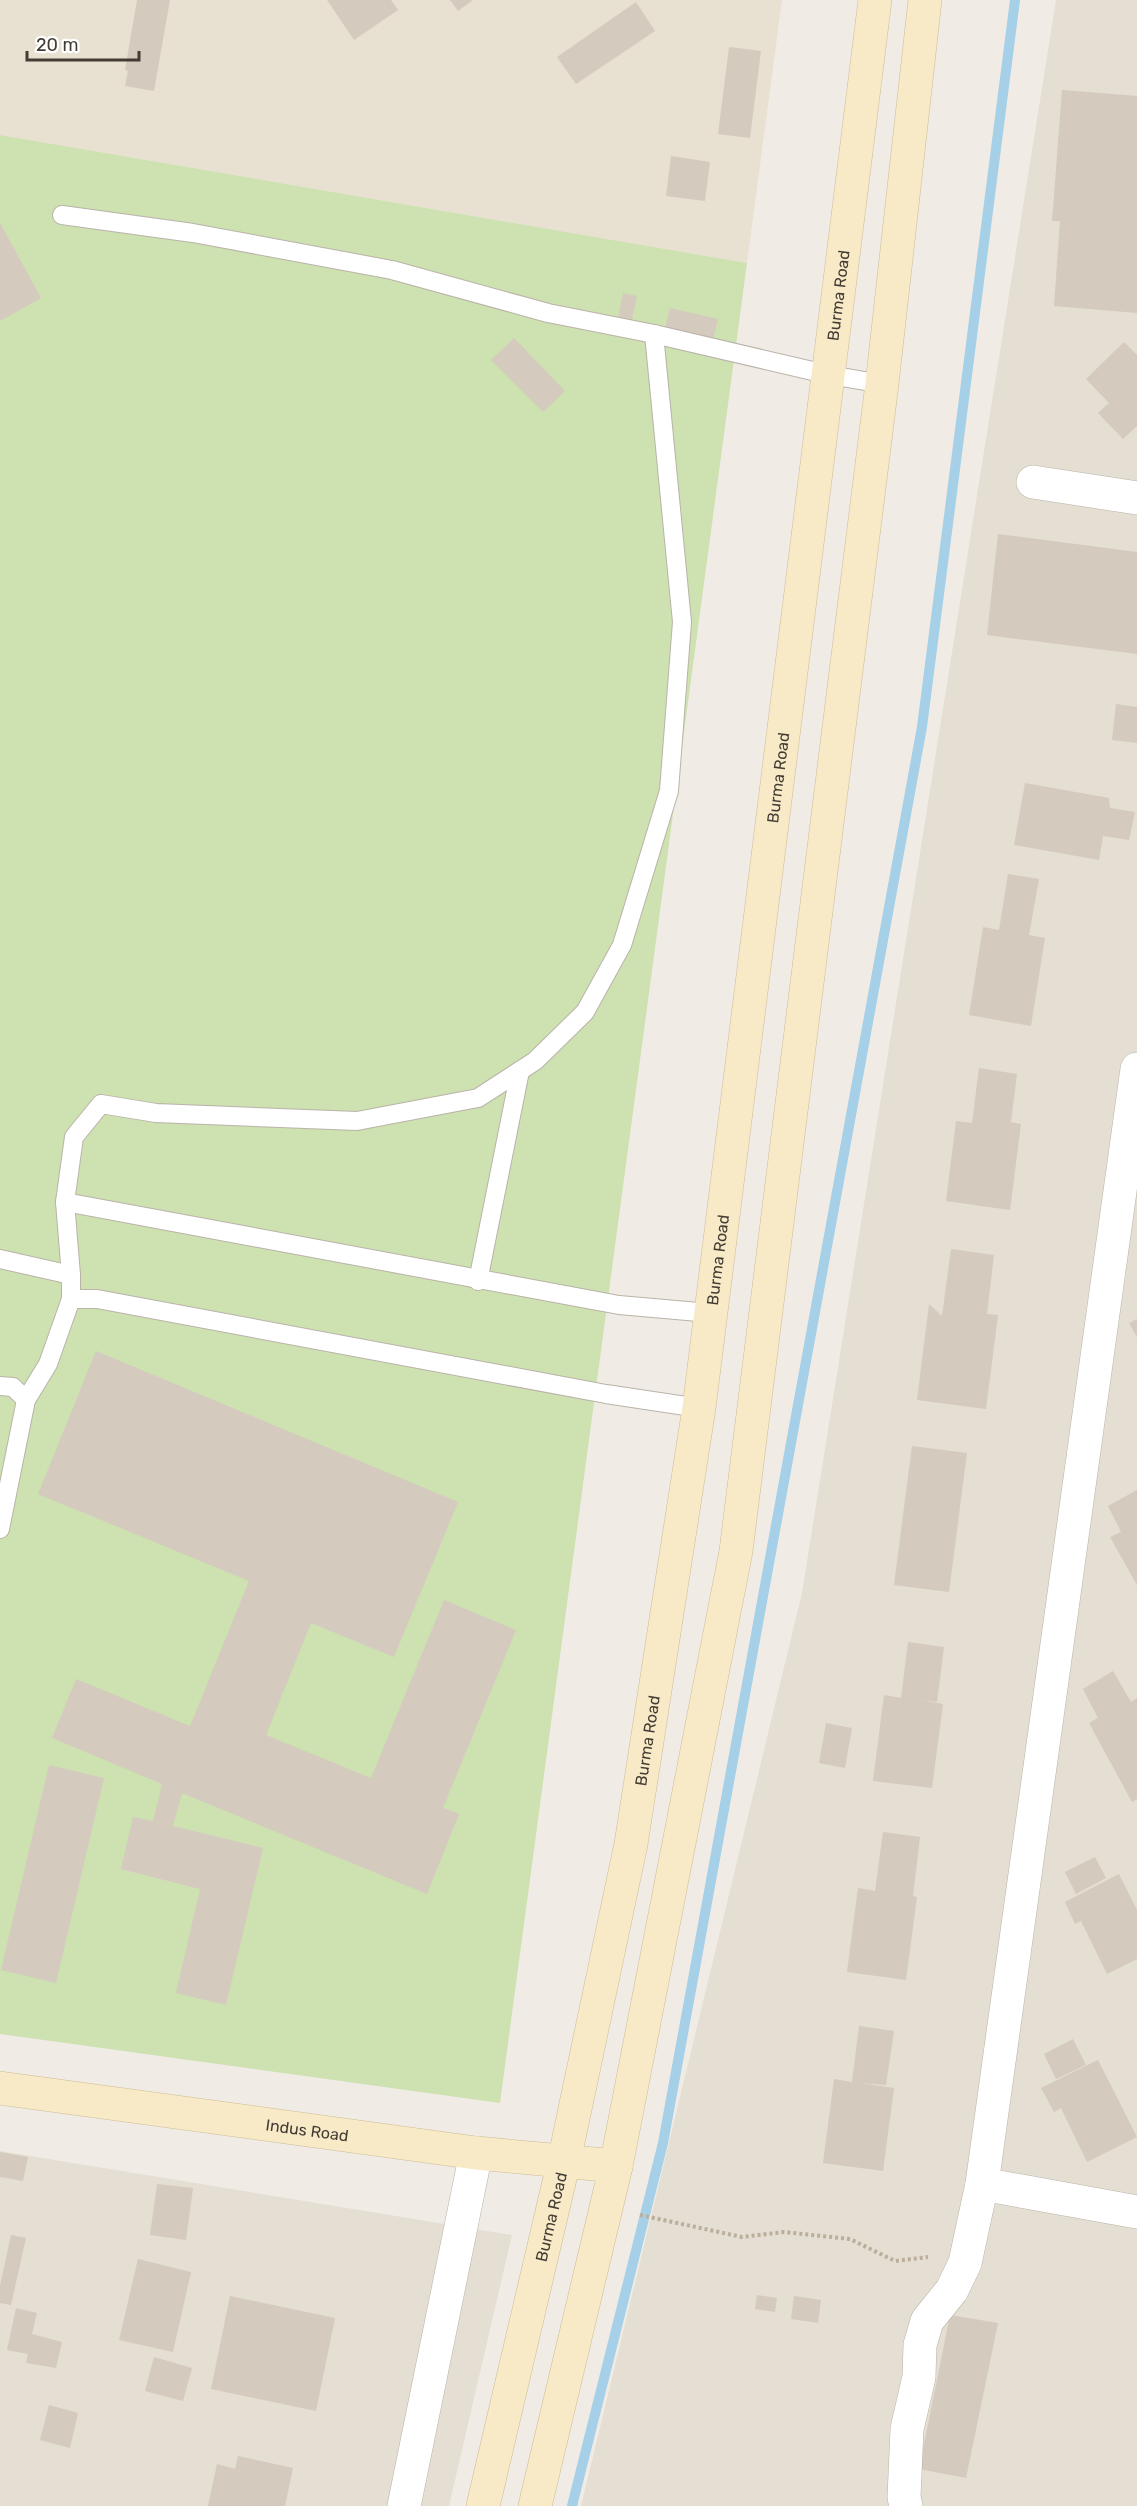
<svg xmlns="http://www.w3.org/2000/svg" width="1137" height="2506" viewBox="0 0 1137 2506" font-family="Rubik,sans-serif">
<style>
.residential{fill:#e4ded3}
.education{fill:#e8e0d0}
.garden{fill:#cde1b1}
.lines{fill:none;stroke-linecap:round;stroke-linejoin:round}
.stream{stroke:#a6cfe8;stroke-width:10}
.building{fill:#d4cabe}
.lane-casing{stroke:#bab3a8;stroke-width:20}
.street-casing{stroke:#bab3a8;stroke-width:34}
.secondary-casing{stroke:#ccbc98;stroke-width:34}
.path{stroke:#bbae9b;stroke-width:4;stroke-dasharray:3 3;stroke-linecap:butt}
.lane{stroke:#fff;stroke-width:18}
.street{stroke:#fff;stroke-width:33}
.secondary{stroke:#f8eac6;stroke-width:33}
.labels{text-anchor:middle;stroke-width:5;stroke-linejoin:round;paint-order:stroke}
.street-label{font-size:16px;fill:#423c35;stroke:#fff}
</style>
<rect width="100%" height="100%" fill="#f0ece5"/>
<g class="residential">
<polygon points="1056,0 1137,0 1137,2506 581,2506 802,1593"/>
<polygon points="0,2151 512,2235 449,2506 0,2506"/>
</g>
<polygon class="education" points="0,0 782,0 747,263 0,135"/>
<polygon class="garden" points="0,135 747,263 500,2103 0,2034"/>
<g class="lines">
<polyline class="stream" points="572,2506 663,2143 922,727 1015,0"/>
</g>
<g class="building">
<polygon points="137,0 170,0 154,91 125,86 128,71 125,70"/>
<polygon points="327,0 391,0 398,10 354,40"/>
<polygon points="450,0 473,0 458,11"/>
<polygon points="636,2 655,31 576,84 557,57"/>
<polygon points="729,47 761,51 750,138 718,134"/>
<polygon points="1062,90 1137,96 1137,313 1054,306 1060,221 1052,221"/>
<polygon points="671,156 710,162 705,201 666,196"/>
<polygon points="0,223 41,298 0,321"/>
<polygon points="623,293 637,296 630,328 617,325"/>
<polygon points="670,308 718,319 713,340 665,329"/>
<polygon points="514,338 565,391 543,412 491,360"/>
<polygon points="1124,342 1137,355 1137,426 1123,439 1098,413 1109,403 1086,379"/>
<polygon points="998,534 1137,552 1137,654 987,635"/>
<polygon points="1116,704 1137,707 1137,743 1112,740"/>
<polygon points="1025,783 1109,798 1110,808 1135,812 1129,840 1103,836 1099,860 1014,845"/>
<polygon points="1008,874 1039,879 1029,935 1045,938 1031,1026 969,1015 983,927 999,930"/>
<polygon points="979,1068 1017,1074 1011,1122 1021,1124 1010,1210 946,1201 956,1121 972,1123"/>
<polygon points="951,1249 994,1255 987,1314 998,1315 986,1409 917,1400 929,1304 942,1316"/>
<polygon points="1137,1319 1137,1337 1129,1323"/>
<polygon points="96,1351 458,1502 394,1657 311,1623 266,1735 371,1778 444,1600 516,1630 443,1808 459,1814 427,1894 182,1793 173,1826 263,1848 226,2005 176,1993 200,1889 121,1869 133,1817 153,1821 162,1784 52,1738 76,1679 190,1726 249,1581 38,1494"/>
<polygon points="912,1446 967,1453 949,1592 894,1585"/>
<polygon points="1137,1490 1137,1585 1110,1537 1121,1532 1108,1506"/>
<polygon points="908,1642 944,1647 937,1702 920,1700 943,1704 932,1788 873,1781 884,1695 901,1698"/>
<polygon points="1113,1671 1131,1702 1137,1698 1137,1799 1132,1802 1089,1723 1098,1718 1083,1689"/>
<polygon points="826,1723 852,1728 845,1768 819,1763"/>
<polygon points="49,1765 104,1778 56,1983 1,1970"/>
<polygon points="883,1832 920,1837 913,1896 917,1897 906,1980 847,1972 858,1888 875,1891"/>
<polygon points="1095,1857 1106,1878 1076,1894 1065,1872"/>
<polygon points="1119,1874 1137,1910 1137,1959 1107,1974 1081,1921 1075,1924 1065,1902"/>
<polygon points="859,2026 894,2031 886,2085 860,2083 894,2088 883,2171 823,2163 834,2079 852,2082"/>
<polygon points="1073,2039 1086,2065 1056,2079 1044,2054"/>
<polygon points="1098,2060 1137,2137 1087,2162 1061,2108 1054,2112 1041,2088"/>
<polygon points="0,2152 28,2157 23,2181 0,2177"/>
<polygon points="157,2184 193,2188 186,2240 150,2235"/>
<polygon points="11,2235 26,2238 11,2305 0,2303 0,2286"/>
<polygon points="138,2259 191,2272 173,2352 119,2340"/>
<polygon points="757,2295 777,2298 775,2312 755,2309"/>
<polygon points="230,2296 335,2318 316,2411 211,2389"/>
<polygon points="794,2296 821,2300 818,2323 791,2319"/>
<polygon points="16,2308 37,2313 32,2334 62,2342 56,2368 26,2363 28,2354 7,2350"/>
<polygon points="950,2315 998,2323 966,2478 919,2469"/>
<polygon points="154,2357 192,2368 183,2401 145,2391"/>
<polygon points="49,2405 78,2413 70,2448 40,2440"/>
<polygon points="238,2456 293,2468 285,2506 208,2506 217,2464 235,2469"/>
</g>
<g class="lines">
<defs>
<g id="lane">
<polyline points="62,215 193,233 392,270 548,313 654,334 830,375 882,384"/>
<polyline points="65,1202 619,1305 710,1313"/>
<polyline points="0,1259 71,1275"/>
<polyline points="478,1281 520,1071"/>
<polyline points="71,1299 71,1275 65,1202 74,1137 101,1104 156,1113 357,1121 478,1098 535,1061 585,1012 622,945 669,791 682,622 654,334"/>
<polyline points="0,1386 13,1387 26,1400"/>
<polyline points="0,1529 26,1400 48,1364 71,1299 97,1299 606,1394 699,1408"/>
</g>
<g id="street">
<polyline points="1033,482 1137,498"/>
<polyline points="982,2184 1137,2212"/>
<polyline points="404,2506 476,2153"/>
<polyline points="906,2506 904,2497 907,2429 919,2377 920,2345 927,2321 952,2290 965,2263 982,2184 1137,1069"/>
</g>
<g id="secondary">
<path id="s1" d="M0 2088 476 2153 616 2166"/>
<path id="s2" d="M483 2506 564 2161 631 1844 699 1408 875 0"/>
<polyline points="535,2506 616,2166 736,1551 882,384 925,0"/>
</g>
</defs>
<use href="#lane" class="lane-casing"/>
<use href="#street" class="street-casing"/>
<use href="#secondary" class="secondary-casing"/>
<polyline class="path" points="640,2215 742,2237 784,2232 850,2239 895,2261 928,2257"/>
<use href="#lane" class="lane"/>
<use href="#street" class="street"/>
<use href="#secondary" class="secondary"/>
</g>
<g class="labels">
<g class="street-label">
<text dy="6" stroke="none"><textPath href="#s2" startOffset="2241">Burma Road</textPath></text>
<text dy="6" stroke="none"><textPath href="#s2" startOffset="1755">Burma Road</textPath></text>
<text dy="6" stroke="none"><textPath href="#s2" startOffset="1269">Burma Road</textPath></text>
<text dy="6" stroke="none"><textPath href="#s2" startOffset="783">Burma Road</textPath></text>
<text dy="6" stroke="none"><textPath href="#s1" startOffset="310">Indus Road</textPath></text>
<text dy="6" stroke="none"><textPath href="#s2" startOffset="297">Burma Road</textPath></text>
</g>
</g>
<path d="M27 51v9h112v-9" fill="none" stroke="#423c35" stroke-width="3"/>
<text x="36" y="51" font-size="18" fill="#423c35" stroke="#ffffff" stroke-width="4.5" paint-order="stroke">20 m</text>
</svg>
